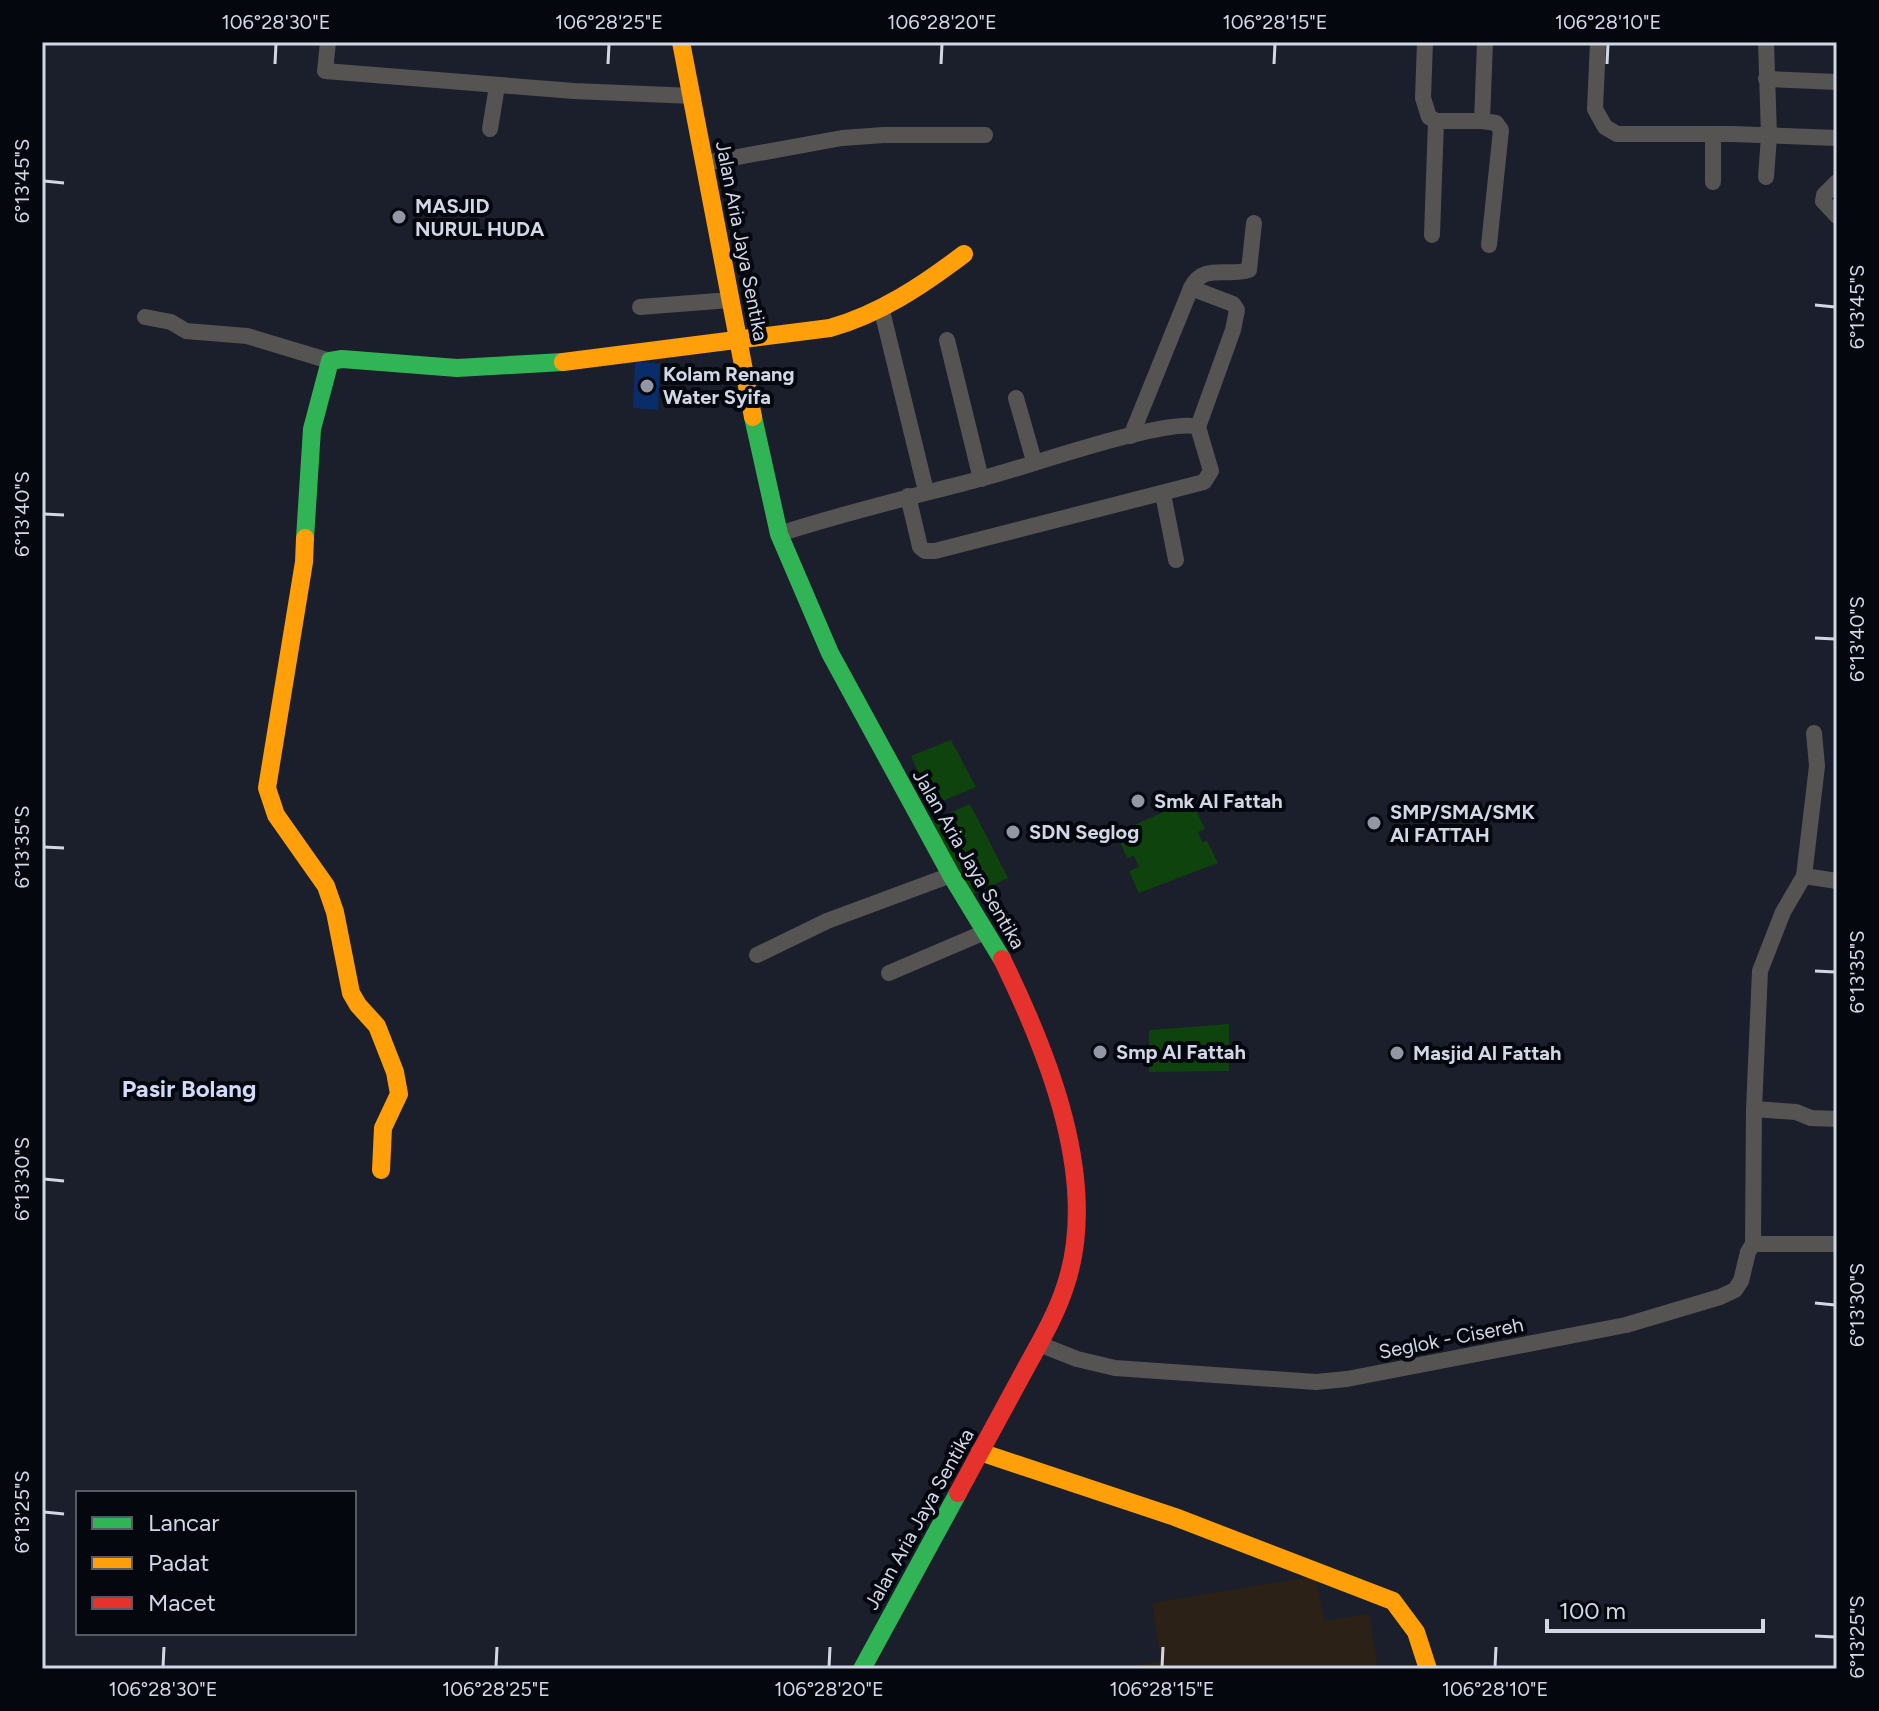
<svg xmlns="http://www.w3.org/2000/svg" width="1879" height="1711" viewBox="0 0 1879 1711" font-family="Figtree,sans-serif">
<style>
.industrial{fill:#2b2116}
.green{fill:#0f430d}
.water{fill:#082d69}
.lines{fill:none;stroke-linecap:round;stroke-linejoin:round}
.street{stroke:#565353;stroke-width:16}
.fast{stroke:#30b455;stroke-width:18}
.slow{stroke:#ff9f0a;stroke-width:18}
.jam{stroke:#e5322d;stroke-width:18}
.ticks{fill:none;stroke:#d2d7e6;stroke-width:3}
.poi-dot{fill:#9296a5;stroke:#05070f;stroke-width:3}
.labels{text-anchor:middle;stroke-width:8;stroke-linejoin:round;paint-order:stroke}
.poi-label{font-size:20px;font-weight:bold;fill:#d2d7e6;stroke:#05070f;text-anchor:start}
.street-label{font-size:20px;fill:#d2d7e6;stroke:#05070f}
.quarter-label{font-size:24px;font-weight:bold;fill:#d1dbf9;stroke:#05070f}
.neatline{fill:none;stroke:#d2d7e6;stroke-width:3}
.ticks-label{font-size:20px;text-anchor:middle;fill:#d2d7e6}
</style>
<rect width="100%" height="100%" fill="#1b1e2b"/>
<polygon class="industrial" points="1316,1576 1324,1621 1369,1614 1378,1669 1114,1669 1161,1661 1152,1603"/>
<g class="green">
<polygon points="951,740 976,787 933,805 911,756"/>
<polygon points="1191,800 1205,829 1198,832 1202,842 1207,841 1218,863 1139,893 1129,871 1139,867 1134,856 1127,858 1116,833"/>
<polygon points="970,804 1008,878 972,895 932,821"/>
<polygon points="1229,1024 1229,1071 1149,1072 1149,1030"/>
</g>
<polygon class="water" points="635,361 660,364 658,410 633,408"/>
<g class="lines">
<g class="street">
<polyline points="328,42 325,71 574,91 693,96"/>
<polyline points="1425,42 1423,98 1429,117 1436,121"/>
<polyline points="1598,42 1595,109 1605,127 1617,134 1732,134 1837,138"/>
<polyline points="1766,79 1837,82"/>
<polyline points="1482,121 1496,123 1501,130 1489,245"/>
<polyline points="490,129 497,86"/>
<polyline points="1713,135 1713,182"/>
<polyline points="705,163 842,138 884,135 985,135"/>
<polyline points="1766,177 1769,136 1766,42"/>
<polyline points="1837,182 1824,195 1823,201 1837,216"/>
<polyline points="1432,235 1436,121 1482,121 1485,42"/>
<path d="M1191 288C1203 263 1227 277 1249 270L1254 223"/>
<polyline points="640,307 730,300"/>
<polyline points="881,307 926,491"/>
<polyline points="145,317 171,322 186,331 247,336 330,361"/>
<polyline points="947,340 981,479"/>
<polyline points="1016,398 1034,461"/>
<polyline points="1131,436 1191,288 1233,304 1237,310 1233,330 1198,427"/>
<polyline points="1163,494 1176,560"/>
<path d="M779 534C847 512 911 497 980 479 1018 470 1169 416 1198 427L1211 471 1204 482 935 551H925L920 547 908 496"/>
<polyline points="1804,876 1837,881"/>
<polyline points="757,955 827,921 951,875"/>
<polyline points="889,973 985,932"/>
<polyline points="1754,1109 1796,1112 1811,1118 1837,1119"/>
<polyline points="1753,1244 1754,1109 1760,971 1783,912 1804,876 1817,766 1814,733"/>
<polyline points="1039,1344 1077,1359 1115,1368 1316,1382 1347,1379 1626,1325 1720,1297 1735,1290 1741,1281 1748,1252 1753,1244 1837,1244"/>
</g>
<g class="fast">
<polyline points="753,417 779,534 830,653 951,875 1002,959"/>
<polyline points="305,538 312,429 330,361 342,359 457,368 563,362"/>
<polyline points="862,1669 958,1493"/>
</g>
<g class="slow">
<polyline points="681,42 753,417"/>
<path d="M563 362 830 328C880 314 923 285 964 254"/>
<polyline points="305,538 304,562 267,788 276,815 326,886 335,912 351,993 358,1005 377,1026 395,1072 399,1094 383,1128 381,1170"/>
<polyline points="980,1452 1175,1517 1393,1601 1416,1632 1428,1669"/>
</g>
<path class="jam" d="M958 1493C979 1454 1001 1414 1022 1375 1037 1347 1055 1318 1065 1287 1101 1183 1048 1053 1002 959"/>
</g>
<path class="ticks" d="M275 64 276 44M608 64 609 44M941 64 942 44M1274 64 1275 44M1607 64 1608 44M44 181 64 183M1815 305 1835 307M44 514 64 515M1815 638 1835 639M44 847 64 848M1815 971 1835 972M44 1179 64 1181M1815 1303 1835 1305M44 1512 64 1514M1815 1636 1835 1637M163 1667 164 1647M496 1667 497 1647M829 1667 830 1647M1162 1667 1163 1647M1495 1667 1496 1647"/>
<g class="poi-dot">
<circle cx="399" cy="217" r="8"/>
<circle cx="647" cy="386" r="8"/>
<circle cx="1138" cy="801" r="8"/>
<circle cx="1374" cy="823" r="8"/>
<circle cx="1013" cy="832" r="8"/>
<circle cx="1100" cy="1052" r="8"/>
<circle cx="1397" cy="1053" r="8"/>
</g>
<g class="labels">
<g class="poi-label">
<text x="415" y="213">MASJID<tspan x="415" dy="23">NURUL HUDA</tspan></text>
<text x="663" y="381">Kolam Renang<tspan x="663" dy="23">Water Syifa</tspan></text>
<text x="1154" y="808">Smk Al Fattah</text>
<text x="1390" y="819">SMP/SMA/SMK<tspan x="1390" dy="23">Al FATTAH</tspan></text>
<text x="1029" y="839">SDN Seglog</text>
<text x="1116" y="1059">Smp Al Fattah</text>
<text x="1413" y="1060">Masjid Al Fattah</text>
</g>
<g class="street-label">
<text transform="translate(742 241) rotate(79)" y="7">Jalan Aria Jaya Sentika</text>
<text transform="translate(969 859) rotate(60)" y="7">Jalan Aria Jaya Sentika</text>
<text transform="translate(1451 1338) rotate(-11)" y="7">Seglok - Cisereh</text>
<text transform="translate(919 1519) rotate(-61)" y="7">Jalan Aria Jaya Sentika</text>
</g>
<g class="quarter-label">
<text x="189" y="1097">Pasir Bolang</text>
</g>
</g>
<rect width="1879" height="1711" fill="none" stroke="#05070f" stroke-width="88"/>
<rect x="76" y="1491" width="280" height="144" fill="#05070f" stroke="#575a65" stroke-width="2"/>
<rect x="92" y="1517" width="40" height="12" fill="#30b455" stroke="#575a65" stroke-width="2"/>
<text x="148" y="1531" font-size="24" fill="#d2d7e6">Lancar</text>
<rect x="92" y="1557" width="40" height="12" fill="#ff9f0a" stroke="#575a65" stroke-width="2"/>
<text x="148" y="1571" font-size="24" fill="#d2d7e6">Padat</text>
<rect x="92" y="1597" width="40" height="12" fill="#e5322d" stroke="#575a65" stroke-width="2"/>
<text x="148" y="1611" font-size="24" fill="#d2d7e6">Macet</text>
<path d="M1547 1619v12h216v-12" fill="none" stroke="#d2d7e6" stroke-width="4"/>
<text x="1559" y="1619" font-size="24" fill="#d2d7e6" stroke="#05070f" stroke-width="6" paint-order="stroke">100 m</text>
<rect x="44" y="44" width="1791" height="1623" class="neatline"/>
<g class="ticks-label">
<text x="276" y="29">106°28'30"E</text>
<text x="609" y="29">106°28'25"E</text>
<text x="942" y="29">106°28'20"E</text>
<text x="1275" y="29">106°28'15"E</text>
<text x="1608" y="29">106°28'10"E</text>
<text transform="translate(22 181) rotate(-90)" y="7">6°13'45"S</text>
<text transform="translate(1857 307) rotate(-90)" y="7">6°13'45"S</text>
<text transform="translate(22 514) rotate(-90)" y="7">6°13'40"S</text>
<text transform="translate(1857 639) rotate(-90)" y="7">6°13'40"S</text>
<text transform="translate(22 847) rotate(-90)" y="7">6°13'35"S</text>
<text transform="translate(1857 972) rotate(-90)" y="7">6°13'35"S</text>
<text transform="translate(22 1179) rotate(-90)" y="7">6°13'30"S</text>
<text transform="translate(1857 1305) rotate(-90)" y="7">6°13'30"S</text>
<text transform="translate(22 1512) rotate(-90)" y="7">6°13'25"S</text>
<text transform="translate(1857 1637) rotate(-90)" y="7">6°13'25"S</text>
<text x="163" y="1696">106°28'30"E</text>
<text x="496" y="1696">106°28'25"E</text>
<text x="829" y="1696">106°28'20"E</text>
<text x="1162" y="1696">106°28'15"E</text>
<text x="1495" y="1696">106°28'10"E</text>
</g>
</svg>
